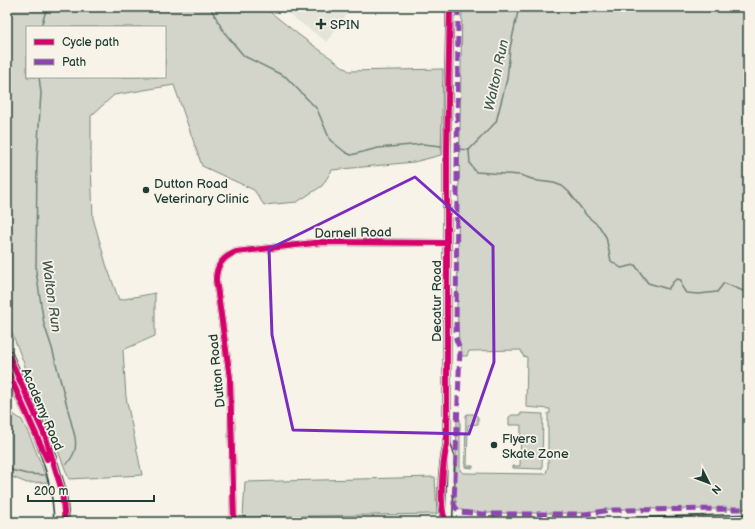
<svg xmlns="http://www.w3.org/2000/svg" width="755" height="529" viewBox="0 0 755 529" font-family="'Balsamiq Sans',sans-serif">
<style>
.built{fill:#e5e4d9}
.green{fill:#d3d5ca;stroke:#79897f;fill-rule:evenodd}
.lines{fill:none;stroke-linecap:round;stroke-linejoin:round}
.stream{stroke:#6f8077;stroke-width:1.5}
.minor-casing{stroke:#1f3d34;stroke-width:8}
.tertiary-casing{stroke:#1f3d34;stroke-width:9}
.secondary-casing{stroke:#1f3d34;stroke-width:10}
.minor{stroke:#f7f3e8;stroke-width:4.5}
.tertiary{stroke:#f7f3e8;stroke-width:6}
.secondary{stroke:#f7f3e8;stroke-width:7}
.quiet{stroke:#8e44ad;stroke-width:5;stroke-dasharray:10 5;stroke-linecap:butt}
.cycleway-casing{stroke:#f7f3e8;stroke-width:8}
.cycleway{stroke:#d6006c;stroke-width:6}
.marked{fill:none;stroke:#7b2cbf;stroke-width:3;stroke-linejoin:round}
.poi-dot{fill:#1f3d34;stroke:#f7f3e8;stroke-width:1.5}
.labels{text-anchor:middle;stroke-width:3.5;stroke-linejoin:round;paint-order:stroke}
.poi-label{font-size:13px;fill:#1f3d34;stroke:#f7f3e8;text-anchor:start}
.street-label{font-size:13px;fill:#1f3d34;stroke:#f7f3e8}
.water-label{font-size:14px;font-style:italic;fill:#405950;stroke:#f7f3e8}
</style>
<rect width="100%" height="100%" fill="#f7f3e8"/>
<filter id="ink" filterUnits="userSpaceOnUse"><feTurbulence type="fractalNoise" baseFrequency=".025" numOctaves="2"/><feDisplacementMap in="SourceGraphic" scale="8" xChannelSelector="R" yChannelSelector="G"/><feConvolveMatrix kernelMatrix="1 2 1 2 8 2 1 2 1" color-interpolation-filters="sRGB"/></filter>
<g filter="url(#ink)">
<polygon class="built" points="279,7 352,7 327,42"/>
<g class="green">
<path d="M7 7H264L299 35 349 71 443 69 441 155 414 162 332 170 322 186 297 202 264 205 254 190 202 166 174 85 114 95 91 116V164L93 218 106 264 119 300 155 293V336L123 350 126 397 142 475 69 479 7 320ZM27 27H165V77H27Z"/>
<polygon points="462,7 748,7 748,509 610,509 578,513 480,513 461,510 458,508 455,505 457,418 460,419 460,470 463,473 542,474 546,473 548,467 548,413 550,413 550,409 526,407 527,357 523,356 521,350 469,351 467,356 461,356 461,350 459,341 457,307"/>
<polygon points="521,413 543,414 542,469 513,468 513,466 520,466 521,425 509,425 509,417 512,415 521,415"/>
<polygon points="13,414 22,420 32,441 48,482 27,483 7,475 7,417"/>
<polygon points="468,414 474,414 478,417 478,424 468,425 467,466 473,466 473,468 465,467 466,415"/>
<polygon points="435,477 437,514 243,517 245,482"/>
</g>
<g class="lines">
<g class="stream">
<polyline points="210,7 224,32 244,56 286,77 317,109 330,140 345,152 351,155 378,148 423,144 441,146"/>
<polyline points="41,27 47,7"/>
<path d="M39 77 41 93 37 158 36 271 44 324 52 348 75 437C77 449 74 455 67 464"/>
<polyline points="458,149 469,150"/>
<polyline points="469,150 470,164 476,172 520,175 538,181 554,183 562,186 569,192 587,216 599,226 606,237 611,261 621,268 635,265 648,283 668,289 674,281 677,279 681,280 682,287 686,293 699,294 717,292 724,283 748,293"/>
<polyline points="469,150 496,122 507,79 510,48 519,7"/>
<polyline points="7,469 27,474 44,475"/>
</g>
<defs>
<g id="minor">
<polyline points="7,504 7,522"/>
<path d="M234 522 230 378 216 280C216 266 222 257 236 252L322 242 447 243"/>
</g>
<g id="tertiary">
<path d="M446 522C438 506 443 462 447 444V149L450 7"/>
<polyline points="446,522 449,516 451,457 448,447"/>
<polyline points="618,522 748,518"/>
</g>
<g id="secondary">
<polyline points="7,352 46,438 62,491 65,522"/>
<path d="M7 370C29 418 58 468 58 522"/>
</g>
</defs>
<use href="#minor" class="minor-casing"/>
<use href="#tertiary" class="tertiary-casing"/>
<use href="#secondary" class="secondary-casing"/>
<use href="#minor" class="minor"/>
<use href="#tertiary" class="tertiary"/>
<use href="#secondary" class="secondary"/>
<polyline class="quiet" points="458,7 456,339 460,349 454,504 456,508 460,512 481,514 586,514 610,510 748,509"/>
<defs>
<g id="cycleway">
<polyline points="7,352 46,438 62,491 65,522"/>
<polyline points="7,370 47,459"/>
<path d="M234 522 230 378 216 280C216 266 222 257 236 252L322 242 447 243"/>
<path d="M446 522C438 506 443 462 447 444V149L450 7"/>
</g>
</defs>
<use href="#cycleway" class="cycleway-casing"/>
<use href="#cycleway" class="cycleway"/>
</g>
</g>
<path class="marked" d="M415 177 493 246 494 362 469 434 293 430 272 335 269 249Z"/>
<g class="poi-dot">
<path d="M319 18h4v4h4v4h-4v4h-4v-4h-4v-4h4z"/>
<circle cx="146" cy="190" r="4"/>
<circle cx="494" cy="445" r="4"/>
</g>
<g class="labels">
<g class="poi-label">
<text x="330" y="29">SPIN</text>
<text x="154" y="188">Dutton Road<tspan x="154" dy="15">Veterinary Clinic</tspan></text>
<text x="502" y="443">Flyers<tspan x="502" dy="15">Skate Zone</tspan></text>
</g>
<g class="street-label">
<text transform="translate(353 232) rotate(-1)" y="5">Darnell Road</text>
<text transform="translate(436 301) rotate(-90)" y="5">Decatur Road</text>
<text transform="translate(216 371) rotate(-96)" y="5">Dutton Road</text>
<text transform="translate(43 409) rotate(67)" y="5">Academy Road</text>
</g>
<g class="water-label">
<text transform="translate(496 75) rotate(-78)" y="5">Walton Run</text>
<text transform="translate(52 296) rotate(82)" y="5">Walton Run</text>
</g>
</g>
<rect width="755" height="529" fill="none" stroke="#f7f3e8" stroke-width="24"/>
<rect x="12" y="12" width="731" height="505" fill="none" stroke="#1f3d34" stroke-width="1.5" filter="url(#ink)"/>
<rect x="26" y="26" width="140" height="52" fill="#f7f3e8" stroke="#a1aaa0"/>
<rect x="34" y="39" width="20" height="6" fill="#d6006c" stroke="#a1aaa0"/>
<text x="62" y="46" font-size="12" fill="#1f3d34">Cycle path</text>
<rect x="34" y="59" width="20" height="6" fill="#8e44ad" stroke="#a1aaa0"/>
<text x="62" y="66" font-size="12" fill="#1f3d34">Path</text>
<g transform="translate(709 483) rotate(132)" stroke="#f7f3e8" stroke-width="3" paint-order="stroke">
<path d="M0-3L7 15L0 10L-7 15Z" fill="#1f3d34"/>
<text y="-6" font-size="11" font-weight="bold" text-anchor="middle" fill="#1f3d34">N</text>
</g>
<path d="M28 495v6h126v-6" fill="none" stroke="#1f3d34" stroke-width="2"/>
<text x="34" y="495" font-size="12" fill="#1f3d34" stroke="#f7f3e8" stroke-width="3" paint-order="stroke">200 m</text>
</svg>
